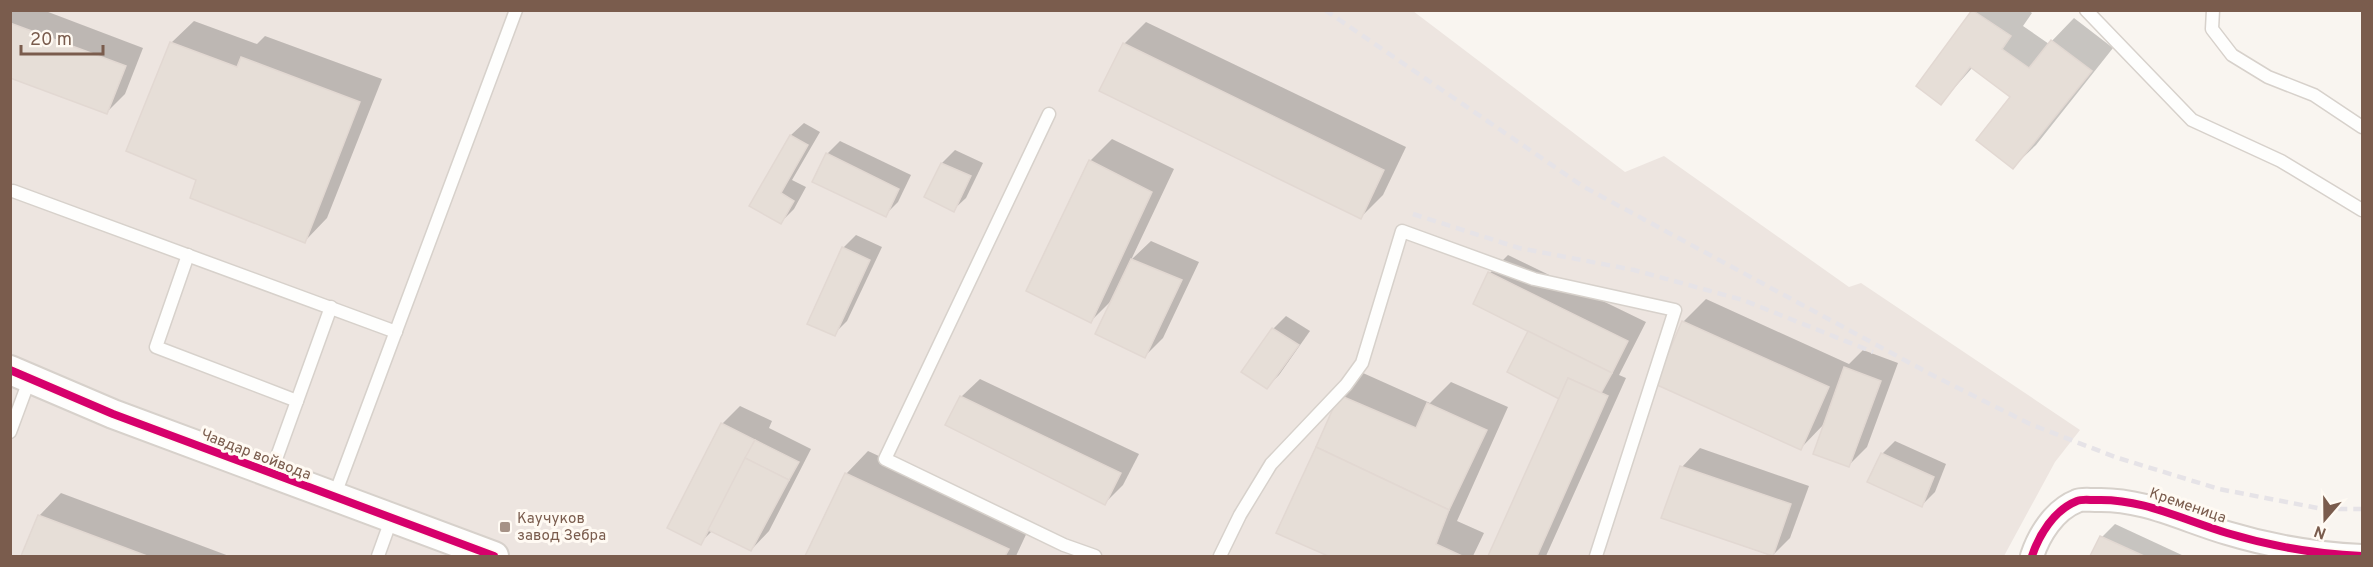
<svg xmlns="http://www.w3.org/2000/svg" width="2373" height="567" viewBox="0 0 2373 567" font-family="Overpass,sans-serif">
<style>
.industrial{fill:#ede5e0}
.shadow{fill:#0003}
.building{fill:#e6ded7;stroke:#e2d8d2;stroke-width:1.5}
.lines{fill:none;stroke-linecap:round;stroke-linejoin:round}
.service-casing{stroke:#d7d1cb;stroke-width:15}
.minor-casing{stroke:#d7d1cb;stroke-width:26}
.tertiary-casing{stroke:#d7d1cb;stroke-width:32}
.service{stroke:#fefefd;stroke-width:12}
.minor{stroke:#fefefd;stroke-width:22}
.tertiary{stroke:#fefefd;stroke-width:28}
.rail{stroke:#e6e3e7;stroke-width:4.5;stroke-dasharray:9 6;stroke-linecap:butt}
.cycleway-casing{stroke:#fffaf3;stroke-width:11}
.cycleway{stroke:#d6006c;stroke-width:8}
.poi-dot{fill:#a69286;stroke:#fffaf3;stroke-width:2}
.labels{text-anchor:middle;stroke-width:6;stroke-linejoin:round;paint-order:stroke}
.street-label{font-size:15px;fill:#7a5c4d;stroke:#fffaf3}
.poi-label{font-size:15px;fill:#7a5c4d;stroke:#fffaf3;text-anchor:start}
</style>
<rect width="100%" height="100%" fill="#f9f5f0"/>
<polygon class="industrial" points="10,11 1413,11 1625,172 1664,156 1849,287 1861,283 2080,430 2055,462 2004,556 11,556"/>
<g class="shadow">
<polygon points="10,10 43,10 143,48 125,94 107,112 10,77"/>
<polygon points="1974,10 2028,10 2032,13 2023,26 2049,44 2074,18 2113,48 2036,145 2013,167 2012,96 1973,67 1941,103 1918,85"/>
<polygon points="194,21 257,44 265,36 382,79 327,218 305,241 198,179 171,43"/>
<polygon points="1146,22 1406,147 1383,195 1361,217 1124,44"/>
<polygon points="804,123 820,132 792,180 806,187 794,209 781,222 751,205 791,135"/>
<polygon points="1112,139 1174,169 1131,260 1151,241 1199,262 1163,338 1145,356 1113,299 1091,321 1090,161"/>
<polygon points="840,141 911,175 898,202 885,215 827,154"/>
<polygon points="955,150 983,163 966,198 953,210 926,197 942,163"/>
<polygon points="856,235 882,247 847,321 834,334 809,323 843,248"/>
<polygon points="1508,255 1646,322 1619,375 1626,378 1546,556 1490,556 1561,398 1530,330 1490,273"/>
<polygon points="1706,299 1849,364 1863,350 1898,363 1867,447 1849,465 1825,423 1801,448 1657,383 1684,321"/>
<polygon points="1286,316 1310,331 1279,375 1266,388 1273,329"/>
<polygon points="1363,373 1430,403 1451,382 1508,407 1457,521 1484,533 1473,556 1332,556 1278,532 1341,396"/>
<polygon points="980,379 1139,454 1123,485 1105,503 961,397"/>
<polygon points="740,406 772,421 769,428 811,449 769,531 751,550 713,530 700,543 722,424"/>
<polygon points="1895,441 1946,464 1935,492 1922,505 1882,454"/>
<polygon points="1700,448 1809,486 1790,538 1772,556 1663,518 1682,467"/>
<polygon points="868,451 1030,526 1016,556 807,556 846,474"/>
<polygon points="61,493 229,556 22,556 39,516"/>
<polygon points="2115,524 2184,556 2092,556 2102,537"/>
</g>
<g class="building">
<polygon points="1972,10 2011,36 2002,49 2029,68 2051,40 2092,71 2013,169 1976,140 2010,97 1970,67 1941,105 1916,86"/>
<polygon points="10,23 126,66 107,114 10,78"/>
<polygon points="170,42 237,67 241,57 360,102 305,243 190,198 196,180 126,151"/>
<polygon points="1123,43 1384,170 1361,219 1099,91"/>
<polygon points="790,135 808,145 781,193 794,201 781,224 749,206"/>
<polygon points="826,153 899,189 886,217 812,182"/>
<polygon points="1089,160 1152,192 1091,323 1026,291"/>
<polygon points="941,163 971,176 954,212 924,197"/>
<polygon points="842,247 870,260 835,336 807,324"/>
<polygon points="1131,259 1182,280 1145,358 1095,334"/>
<polygon points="1488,272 1628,341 1612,373 1473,304"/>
<polygon points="1682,321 1829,387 1801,450 1655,384"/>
<polygon points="1272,328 1299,345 1267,389 1241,372"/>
<polygon points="1528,331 1612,373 1601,393 1568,378 1559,399 1507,372"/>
<polygon points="1844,367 1881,381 1849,467 1813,454"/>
<polygon points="1568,378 1608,396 1537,556 1488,556"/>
<polygon points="1339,395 1416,428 1427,403 1487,430 1449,510 1316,447"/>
<polygon points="960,396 1121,473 1105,505 945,425"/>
<polygon points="721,423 755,440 701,545 667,528"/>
<polygon points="755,440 799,462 789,480 745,458"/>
<polygon points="1316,447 1449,510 1436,544 1462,556 1328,556 1276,533"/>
<polygon points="1881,453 1934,477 1922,507 1867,482"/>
<polygon points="745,458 789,480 751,551 708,530"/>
<polygon points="1680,466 1791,504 1773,556 1661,518"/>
<polygon points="845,473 1009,549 1005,556 805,556"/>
<polygon points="38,515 147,556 21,556"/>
<polygon points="2100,536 2144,556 2090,556"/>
</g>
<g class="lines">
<defs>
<g id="service">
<polyline points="2086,10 2192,120 2281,161 2362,210"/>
<polyline points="2213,10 2212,29 2232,55 2268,77 2314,95 2362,127"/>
<polyline points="1049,114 885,459 1064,545 1095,556"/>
<polyline points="13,191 396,332"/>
<polyline points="188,255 156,347 297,401"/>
<polyline points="10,432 30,378"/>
<polyline points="271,473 331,307"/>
<polyline points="334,497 516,10"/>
<polyline points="378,556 391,520"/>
<polyline points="1220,556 1240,515 1271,464 1346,385 1362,363 1402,231 1534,279 1675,310 1596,556"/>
</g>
<path id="minor" d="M2032 556C2039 535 2054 510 2077 501 2081 499 2089 500 2095 500 2142 498 2183 520 2227 533 2270 546 2317 554 2362 556"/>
<polyline id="tertiary" points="10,370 113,414 494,556"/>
</defs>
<use href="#service" class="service-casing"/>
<use href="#minor" class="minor-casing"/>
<use href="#tertiary" class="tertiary-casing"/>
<use href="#service" class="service"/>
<use href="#minor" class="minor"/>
<use href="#tertiary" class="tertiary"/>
<g class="rail">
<polyline points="1325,10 1584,187 1934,376 2030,424 2115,457 2219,489 2323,509 2362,509"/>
<polyline points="1413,214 1519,248 1634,270 1743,300 1873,352"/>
</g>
<defs>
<g id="cycleway">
<polyline points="10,370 113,414 494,556"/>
<path d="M2032 556C2039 535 2054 510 2077 501 2081 499 2089 500 2095 500 2142 498 2183 520 2227 533 2270 546 2317 554 2362 556"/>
</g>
</defs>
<use href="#cycleway" class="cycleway-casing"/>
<use href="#cycleway" class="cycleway"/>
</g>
<rect class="poi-dot" x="499" y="521" width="12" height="12" rx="3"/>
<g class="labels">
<g class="street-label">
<text transform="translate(256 454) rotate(21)" y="5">Чавдар войвода</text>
<text transform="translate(2188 505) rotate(19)" y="5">Кременица</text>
</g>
<g class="poi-label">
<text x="517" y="523">Каучуков<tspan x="517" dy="17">завод Зебра</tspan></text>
</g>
</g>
<rect width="2373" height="567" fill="none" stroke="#7a5c4d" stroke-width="24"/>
<g transform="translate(2325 519) rotate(200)" stroke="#fffaf3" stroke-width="4.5" paint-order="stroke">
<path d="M0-4.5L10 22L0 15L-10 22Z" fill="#7a5c4d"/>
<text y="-9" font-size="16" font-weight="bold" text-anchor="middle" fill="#7a5c4d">N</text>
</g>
<path d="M21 45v9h82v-9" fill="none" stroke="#7a5c4d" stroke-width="3"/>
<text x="30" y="45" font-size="18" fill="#7a5c4d" stroke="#fffaf3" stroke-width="4.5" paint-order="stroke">20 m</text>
</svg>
